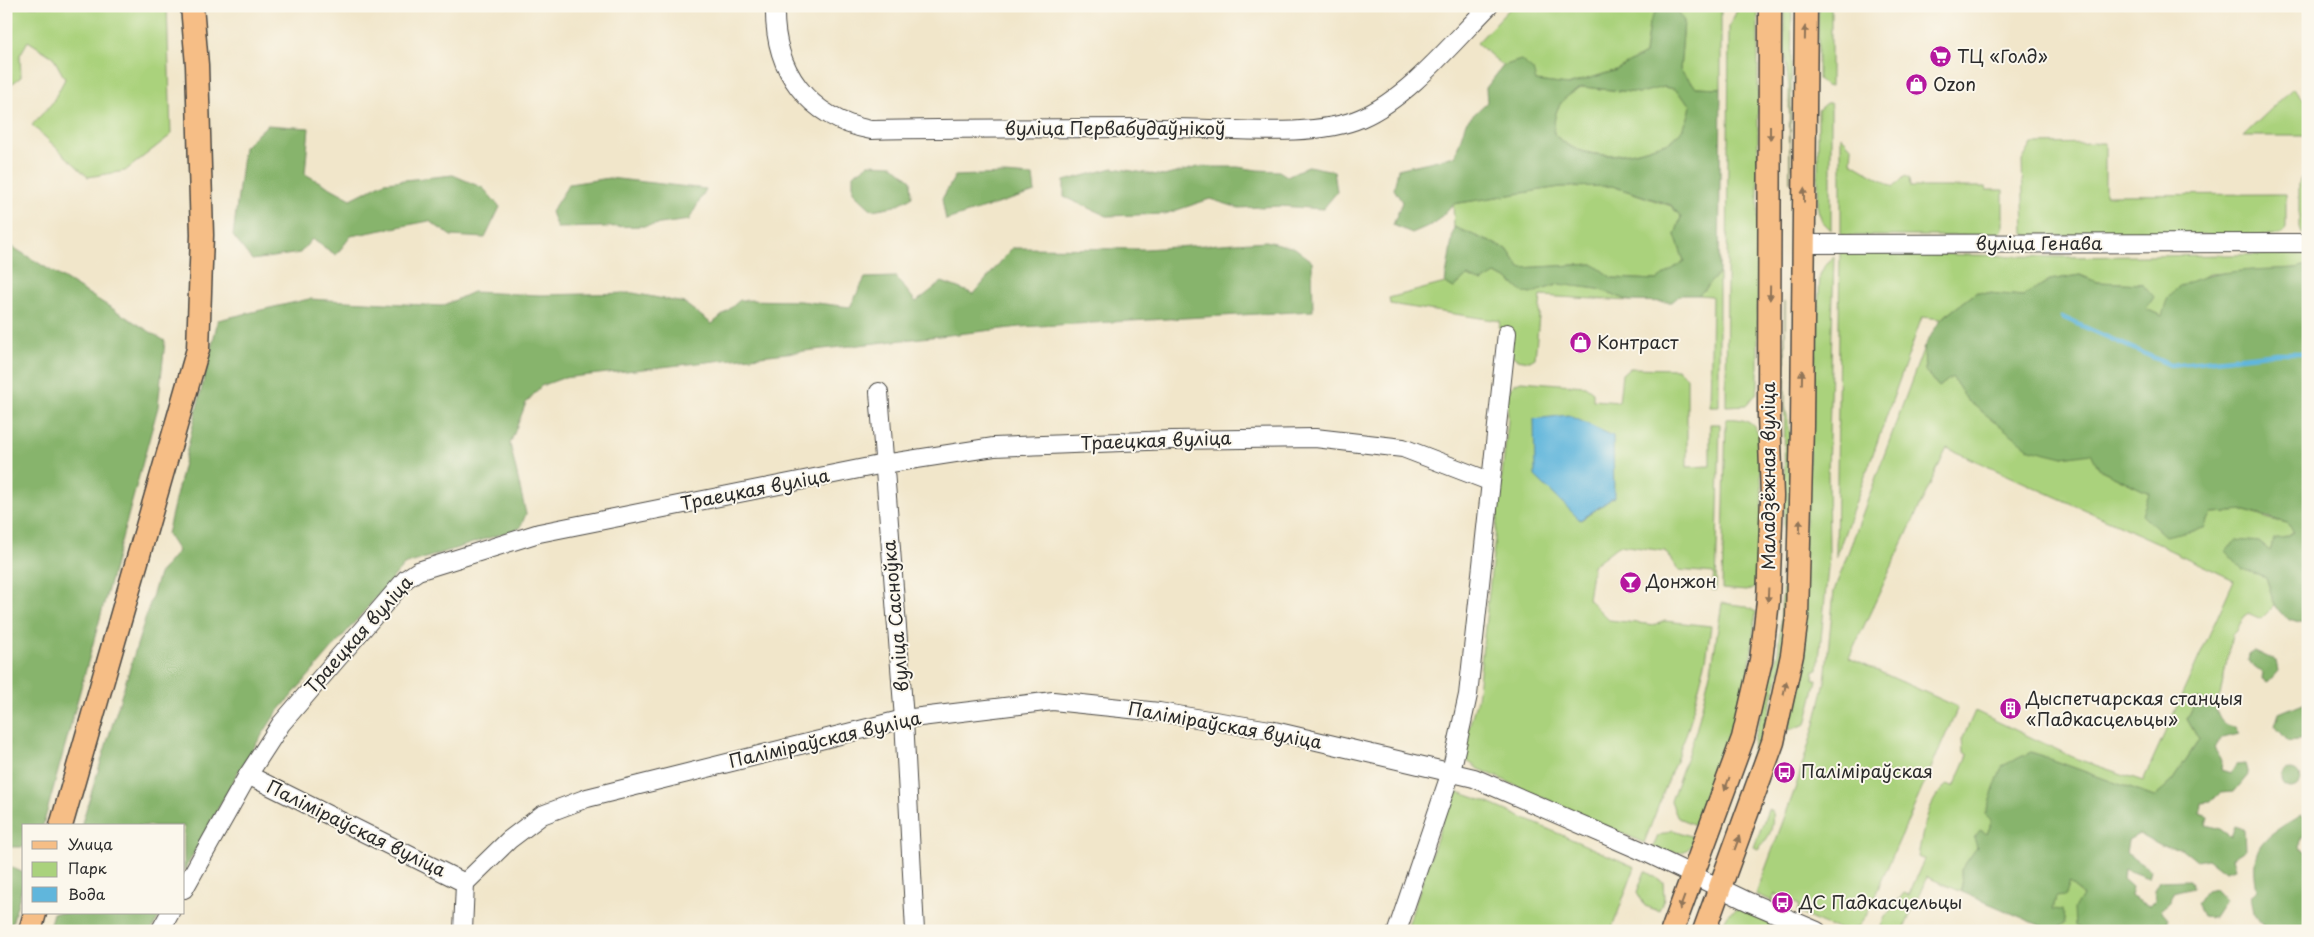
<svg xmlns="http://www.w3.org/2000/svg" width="2314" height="937" viewBox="0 0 2314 937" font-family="'Playpen Sans',sans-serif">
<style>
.green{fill:#aad27c;stroke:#6a7e54;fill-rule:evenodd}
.forest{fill:#87b46c;stroke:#59704c;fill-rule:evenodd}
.water{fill:#60b6dc;stroke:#467084}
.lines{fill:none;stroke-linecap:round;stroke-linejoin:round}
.stream{stroke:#60b6dc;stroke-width:4.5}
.minor-casing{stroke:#494743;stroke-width:20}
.major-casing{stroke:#494743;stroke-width:25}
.minor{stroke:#fff;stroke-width:18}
.major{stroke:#f6be86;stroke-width:22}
.oneway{fill:#907458}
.labels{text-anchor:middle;stroke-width:4;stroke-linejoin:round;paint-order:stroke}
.poi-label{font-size:18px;fill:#2b2b2b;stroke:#fbf7ec;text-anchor:start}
.street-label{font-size:18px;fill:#2b2b2b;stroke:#fbf7ec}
</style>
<rect width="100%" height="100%" fill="#fbf7ec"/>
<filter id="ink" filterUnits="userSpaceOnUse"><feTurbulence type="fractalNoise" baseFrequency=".02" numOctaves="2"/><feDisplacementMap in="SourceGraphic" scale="10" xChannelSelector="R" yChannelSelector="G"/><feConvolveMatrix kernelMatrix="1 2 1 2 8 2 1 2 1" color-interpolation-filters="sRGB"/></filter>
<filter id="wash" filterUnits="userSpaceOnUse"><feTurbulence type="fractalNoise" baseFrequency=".0096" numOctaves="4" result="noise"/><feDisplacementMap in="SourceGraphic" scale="20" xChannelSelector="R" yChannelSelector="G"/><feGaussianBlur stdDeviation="1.12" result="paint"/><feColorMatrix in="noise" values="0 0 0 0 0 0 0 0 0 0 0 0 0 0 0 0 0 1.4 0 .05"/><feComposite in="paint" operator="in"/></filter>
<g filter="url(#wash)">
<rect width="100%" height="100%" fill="#f1e6ca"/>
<g class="green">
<polygon points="6,6 167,6 171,135 125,171 88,177 32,125 52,103 65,79 53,57 28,41 20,55 21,77 6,88"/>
<polygon points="1512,6 1721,6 1721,88 1696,87 1680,70 1684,22 1675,8 1658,8 1649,23 1645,54 1614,71 1567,85 1536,81 1521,60 1503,66 1477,43"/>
<polygon points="1739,6 1758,6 1758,386 1756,394 1747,405 1726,406 1729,27"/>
<polygon points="1784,6 1792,6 1790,182 1789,86 1784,51"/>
<polygon points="1818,6 1831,6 1831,87 1826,86 1818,79"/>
<path d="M1583 87 1640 93 1663 87 1674 89 1691 105C1689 119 1683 132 1671 141 1666 144 1658 145 1652 147 1620 158 1579 160 1554 134 1553 109 1560 98 1583 87Z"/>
<polygon points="2293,88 2308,103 2308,136 2243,136"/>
<polygon points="1826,103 1831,103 1831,230 1822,221 1818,210 1818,110"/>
<polygon points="1841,136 1852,148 1851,162 1894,187 1905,176 1909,178 1910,187 1985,187 1986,190 2003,190 2003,229 1996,236 1841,236"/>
<polygon points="2105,143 2105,195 2286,194 2286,228 2284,233 2279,235 2029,236 2024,234 2022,161 2032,144"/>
<polygon points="2308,175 2308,234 2301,233 2299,227 2299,183 2301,178"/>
<polygon points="1612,186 1671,206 1681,217 1675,235 1684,261 1658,280 1612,278 1593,264 1520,268 1507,249 1454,227 1453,204 1560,187"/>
<polygon points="1840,252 2059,257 2308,254 2308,265 2296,268 2210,274 2184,286 2162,316 2146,309 2143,284 2097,282 2080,275 2050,280 2023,296 1977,292 1941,319 1922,317 1836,557"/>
<polygon points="1834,257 1828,473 1829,557 1818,670 1814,670 1813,680 1817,680 1806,724 1789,730 1795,686 1820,275 1825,265"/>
<polygon points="1719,273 1719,406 1710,406 1712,296 1699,295"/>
<polygon points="1495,274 1509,280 1521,291 1530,294 1559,284 1598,289 1630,301 1541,296 1535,358 1530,361 1517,359 1511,355 1513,330 1499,328 1500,321 1390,304 1389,298 1445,283 1454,288 1467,275"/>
<polygon points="1785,301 1785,405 1791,437 1791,575 1785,653 1761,739 1727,834 1725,833 1749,766 1755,735 1778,653 1784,576"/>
<path d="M1924 347 1925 371 1939 387 1952 376 1967 400 2063 457 2091 452 2099 469 2149 493 2212 513 2246 511 2268 519 2287 523 2294 531 2287 536 2274 539 2270 551 2242 569 2266 577 2275 605 2261 619 2248 613 2232 635 2220 695 2214 703 2197 699 2187 719 2199 740 2172 781 2154 797 2031 752 1985 813 1993 821 1987 834 1961 870 1962 892 1927 877 1903 931H1879L1885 917 1904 893 1909 895 1924 859 1918 856C1923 832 1927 799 1948 784L1954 787 1968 755 1963 752 1962 740 1975 711 2077 759 2143 781 2234 580 2163 547V545L1947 448 1849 658 1958 707 1866 916C1864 919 1861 923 1859 926 1843 937 1813 919 1797 912L1799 905 1775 894 1772 901 1756 894 1795 789 1815 724 1825 681 1834 591Z"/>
<path d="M1629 368 1677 369 1687 377V467L1710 466V424H1720L1716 590H1712L1714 573 1678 570 1665 551 1619 545 1593 565 1588 599 1609 620 1655 625 1665 621 1711 626 1706 660 1688 729 1644 843 1477 768 1466 760 1463 748 1477 699 1508 421C1508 404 1502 388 1521 381L1585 386 1593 392V400L1619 402 1622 374ZM1612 468 1614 497 1581 520 1535 476Z"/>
<path d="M1726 419C1740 418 1754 420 1759 436L1762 496 1758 585 1746 591 1722 589Z"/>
<polygon points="1722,603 1745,606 1756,612 1750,664 1733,738 1700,827 1678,818 1671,801 1696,731 1713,660"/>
<polygon points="1453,790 1484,801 1635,867 1611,931 1406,931"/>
<path d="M1768 810 1772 812C1774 828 1770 837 1758 849L1754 847Z"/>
<path d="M1673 830 1696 838C1687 859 1669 853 1653 847L1658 836Z"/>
<polygon points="1645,871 1663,882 1664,898 1659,911 1645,906 1637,892"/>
<polygon points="2070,881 2082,897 2088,931 2053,931 2065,923 2053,909 2056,897"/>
<polygon points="1737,909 1746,910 1772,921 1768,931 1719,931 1729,913"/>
</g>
<g class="forest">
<path d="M1658 8H1675L1684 21 1680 70 1696 87 1721 88 1719 273 1699 295H1680L1672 302 1630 301 1598 289 1559 284 1530 294 1521 291 1509 280 1495 274 1482 282 1467 276 1454 288 1445 283 1454 227 1507 249 1520 268 1593 264 1612 278 1657 280 1684 261 1675 235 1681 217 1671 205 1612 186 1560 187 1453 204 1435 223 1412 233 1393 225 1402 202 1394 189 1398 169 1455 156 1466 122 1487 102 1486 88 1503 66 1521 60 1533 70 1536 81 1568 85 1614 71 1645 54 1649 23ZM1583 87 1640 93 1664 87 1674 89 1691 105C1689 119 1683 132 1671 141 1666 144 1658 145 1652 147 1621 158 1579 161 1554 134 1553 109 1560 98 1583 87Z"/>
<polygon points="267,125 309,128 305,174 351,199 385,182 453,175 483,188 500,207 485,238 451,236 429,221 351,236 336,255 312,239 300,253 252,260 233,236 244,147"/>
<polygon points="869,164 893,165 911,180 912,197 895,206 872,210 853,192 853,175"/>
<polygon points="1308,166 1334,171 1337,192 1323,209 1280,206 1239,208 1210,199 1165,214 1107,216 1064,197 1064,181 1113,168 1164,176 1198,167 1238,167 1257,170 1279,171 1287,176"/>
<polygon points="1004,174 1033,176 1035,192 946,220 942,199 955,176"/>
<polygon points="609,178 706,189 689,220 646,226 557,228 551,212 569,184"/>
<polygon points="1266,241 1295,248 1312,261 1313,311 1020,327 563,378 541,386 526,403 510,444 526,514 520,528 404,565 275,715 238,772 184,871 184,826 81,826 159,574 178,551 167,534 218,320 309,299 442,306 473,292 540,295 633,293 684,303 712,324 740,300 800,301 850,307 865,278 896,277 916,302 942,282 974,294 1012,248 1145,249"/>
<polygon points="6,243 165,341 158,407 43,826 24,826 24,847 6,847"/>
<path d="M2308 265 2306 623C2275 619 2275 605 2266 577L2242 569 2225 551 2237 540 2259 542 2270 551 2274 539 2287 536 2294 532 2287 523 2246 511 2212 513 2204 528 2165 536 2142 515 2149 493 2099 469 2091 453 2063 457 2030 449 1967 400 1952 377 1939 387 1925 371 1924 347 1941 319 1977 292 2023 296 2050 280 2080 275 2097 282 2143 284 2154 297 2146 309 2162 316C2164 311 2165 303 2168 298 2188 268 2263 270 2296 268Z"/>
<polygon points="2255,651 2276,661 2278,671 2268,682 2262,679 2263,673 2248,661 2249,655"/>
<path d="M2197 699 2214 703C2218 716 2220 726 2235 727L2239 734 2223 738 2214 748 2222 761 2221 770 2231 773 2236 765 2245 764 2248 775 2234 792 2220 793 2211 802 2201 803 2200 813 2208 816 2206 825 2220 829 2231 837 2235 826 2244 829 2245 850 2232 858 2235 869 2225 872 2208 859 2197 861 2181 848 2161 846 2139 834 2128 840 2126 853 2150 869 2148 878 2124 869 2123 879 2132 887 2130 896 2149 906 2155 900 2154 890 2159 881 2189 880 2193 887 2173 892 2171 902 2161 910 2168 918V931H2088L2075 926 2074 909 2082 896 2070 882 2065 896 2056 897 2053 909 2062 910 2065 923 2053 931 1962 892 1961 870 1977 847 1974 838 1980 830 1987 834 1992 821 1985 814 2002 766 2031 752 2154 797 2172 781 2199 740 2187 719Z"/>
<polygon points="2308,701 2308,739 2288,741 2275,726 2279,713"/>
<circle cx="2291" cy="779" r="9"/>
<path d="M2301 815 2308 818V837L2301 838 2300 848 2308 852V931H2266L2254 913 2251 896 2257 890C2248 843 2265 837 2301 815Z"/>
<polygon points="6,865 24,873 24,881 10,931 6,931"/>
<polygon points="2215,889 2225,900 2214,917 2203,916 2197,904 2206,891"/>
<polygon points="53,913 161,913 151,931 48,931"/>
</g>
<polygon class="water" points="1568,415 1613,436 1614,497 1580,520 1535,476 1534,419"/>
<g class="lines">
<polyline class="stream" points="2062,317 2170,365 2277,353 2308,353"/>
</g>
</g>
<g filter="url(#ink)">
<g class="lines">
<defs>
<g id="minor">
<path d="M775 6C773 70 808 118 871 130 972 128 1073 128 1174 128 1226 128 1314 139 1361 118 1409 97 1452 43 1489 6"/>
<polyline points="1804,244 2308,243"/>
<polyline points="879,392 904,719 915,931"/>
<polyline points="248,775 465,883 509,840 542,815 587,798 904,719 1053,701 1159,712 1270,730 1474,778 1647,853 1749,902 1817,931"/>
<polyline points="184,889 248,775 281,724 406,579 418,571 539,533 884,464 994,447 1172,440 1315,438 1403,448 1489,481"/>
<polyline points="160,931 170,913"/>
<polyline points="463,931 465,883"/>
<polyline points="1397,931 1451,772 1468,695 1507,333"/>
</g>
<g id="major">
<polyline points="61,826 198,349 202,235 197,65 192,6"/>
<polyline points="30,931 35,913"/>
<polyline points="1672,931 1743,738 1761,660 1768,601 1772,496 1769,415 1770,6"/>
<polyline points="1704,931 1773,742 1792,655 1797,617 1802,426 1806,6"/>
</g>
</defs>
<use href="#minor" class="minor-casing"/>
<use href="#major" class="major-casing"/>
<use href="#minor" class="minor"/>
<use href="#major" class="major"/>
</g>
<defs><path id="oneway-solid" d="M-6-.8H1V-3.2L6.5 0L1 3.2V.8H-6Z" transform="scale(1.25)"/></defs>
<g class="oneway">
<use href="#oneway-solid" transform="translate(1805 33) rotate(-89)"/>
<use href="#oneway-solid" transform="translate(1770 133) rotate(90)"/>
<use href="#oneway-solid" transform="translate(1804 195) rotate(-90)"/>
<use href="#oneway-solid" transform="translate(1770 293) rotate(91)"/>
<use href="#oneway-solid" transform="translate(1802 377) rotate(-89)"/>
<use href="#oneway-solid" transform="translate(1800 526) rotate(-89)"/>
<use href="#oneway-solid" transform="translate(1768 595) rotate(93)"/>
<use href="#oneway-solid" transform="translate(1785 688) rotate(-77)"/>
<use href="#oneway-solid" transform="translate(1727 784) rotate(110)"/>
<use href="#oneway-solid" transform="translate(1737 843) rotate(-70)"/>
<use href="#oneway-solid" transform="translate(1682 903) rotate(110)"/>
</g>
</g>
<defs>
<symbol id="supermarket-disc" viewBox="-11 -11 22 22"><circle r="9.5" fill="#b5179e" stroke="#fbf7ec"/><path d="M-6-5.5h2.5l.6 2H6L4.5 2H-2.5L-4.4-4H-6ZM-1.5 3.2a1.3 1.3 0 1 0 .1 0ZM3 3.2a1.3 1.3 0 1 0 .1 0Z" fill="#fff"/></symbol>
<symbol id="shop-disc" viewBox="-11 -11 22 22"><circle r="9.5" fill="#b5179e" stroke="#fbf7ec"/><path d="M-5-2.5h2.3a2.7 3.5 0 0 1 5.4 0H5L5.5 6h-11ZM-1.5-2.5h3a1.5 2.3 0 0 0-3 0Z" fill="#fff"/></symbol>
<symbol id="bar-disc" viewBox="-11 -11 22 22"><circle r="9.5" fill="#b5179e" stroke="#fbf7ec"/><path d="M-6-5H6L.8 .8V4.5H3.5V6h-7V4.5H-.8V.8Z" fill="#fff"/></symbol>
<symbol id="building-disc" viewBox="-11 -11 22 22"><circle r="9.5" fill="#b5179e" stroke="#fbf7ec"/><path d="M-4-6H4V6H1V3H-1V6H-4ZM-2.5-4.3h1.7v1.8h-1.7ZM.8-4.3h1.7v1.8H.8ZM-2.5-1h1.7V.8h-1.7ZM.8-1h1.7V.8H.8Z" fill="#fff"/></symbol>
<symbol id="bus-disc" viewBox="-11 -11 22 22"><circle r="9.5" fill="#b5179e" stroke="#fbf7ec"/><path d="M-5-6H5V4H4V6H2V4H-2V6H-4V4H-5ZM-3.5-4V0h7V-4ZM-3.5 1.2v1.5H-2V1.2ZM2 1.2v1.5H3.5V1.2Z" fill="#fff"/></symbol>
</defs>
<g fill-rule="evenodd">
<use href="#supermarket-disc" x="1928" y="44" width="25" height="25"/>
<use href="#shop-disc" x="1904" y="72" width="25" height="25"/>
<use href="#shop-disc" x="1568" y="330" width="25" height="25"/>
<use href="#bar-disc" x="1618" y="570" width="25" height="25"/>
<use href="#building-disc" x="1998" y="696" width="25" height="25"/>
<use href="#bus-disc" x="1772" y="760" width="25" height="25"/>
<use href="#bus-disc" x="1770" y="890" width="25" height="25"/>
</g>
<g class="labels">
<g class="poi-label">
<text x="1957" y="63">ТЦ «Голд»</text>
<text x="1933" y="91">Ozon</text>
<text x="1597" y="349">Контраст</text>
<text x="1646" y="588">Донжон</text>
<text x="2026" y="705">Дыспетчарская станцыя<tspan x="2026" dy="21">«Падкасцельцы»</tspan></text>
<text x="1801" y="778">Паліміраўская</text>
<text x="1799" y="909">ДС Падкасцельцы</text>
</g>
<g class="street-label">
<text x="1115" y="135">вуліца Первабудаўнікоў</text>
<text x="2039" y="250">вуліца Генава</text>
<text transform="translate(1156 441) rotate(-2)" y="6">Траецкая вуліца</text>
<text transform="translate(1769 476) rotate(-90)" y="6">Маладзёжная вуліца</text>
<text transform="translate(755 490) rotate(-11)" y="6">Траецкая вуліца</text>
<text transform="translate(896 616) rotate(-95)" y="6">вуліца Сасноўка</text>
<text transform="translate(359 635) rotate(-48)" y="6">Траецкая вуліца</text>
<text transform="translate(1225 726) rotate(10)" y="6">Паліміраўская вуліца</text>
<text transform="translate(825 740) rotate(-13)" y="6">Паліміраўская вуліца</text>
<text transform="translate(356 829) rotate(26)" y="6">Паліміраўская вуліца</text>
</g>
</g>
<rect width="2314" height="937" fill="none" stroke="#fbf7ec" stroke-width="25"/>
<rect x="22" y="824" width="162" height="90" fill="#fbf7ec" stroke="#a8a59f"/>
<rect x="32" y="841" width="25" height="8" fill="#f6be86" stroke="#a8a59f"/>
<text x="68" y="850" font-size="15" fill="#2b2b2b">Улица</text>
<rect x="32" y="862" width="25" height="15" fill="#aad27c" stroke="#a8a59f"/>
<text x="68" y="874" font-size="15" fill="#2b2b2b">Парк</text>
<rect x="32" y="887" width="25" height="15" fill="#60b6dc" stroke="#a8a59f"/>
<text x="68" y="900" font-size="15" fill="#2b2b2b">Вода</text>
</svg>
